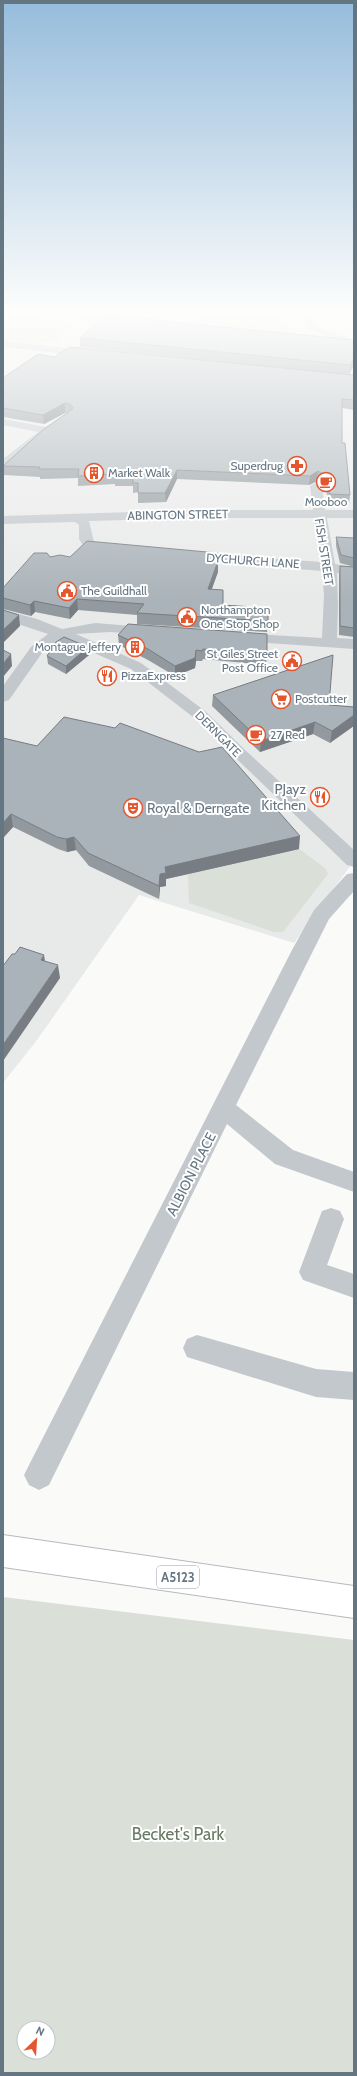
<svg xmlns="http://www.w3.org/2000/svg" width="357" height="2076" viewBox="0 0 357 2076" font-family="Cabin,sans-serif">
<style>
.built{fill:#e8e9e9}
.green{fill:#dadfd7;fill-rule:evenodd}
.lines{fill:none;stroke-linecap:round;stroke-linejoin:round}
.major-casing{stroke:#b5babe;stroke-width:2}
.minor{fill:#c3c8cc;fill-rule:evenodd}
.major{fill:#fff;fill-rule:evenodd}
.wall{fill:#929a9f}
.shaded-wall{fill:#777d82}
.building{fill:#aab3b9;stroke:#777d82}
.labels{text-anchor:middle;stroke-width:4;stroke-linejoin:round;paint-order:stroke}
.far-poi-label{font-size:12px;fill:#657683;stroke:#fff;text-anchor:start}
.far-street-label{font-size:12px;fill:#657683;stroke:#fff}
.shield{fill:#fff;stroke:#939fa8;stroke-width:1}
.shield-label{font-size:13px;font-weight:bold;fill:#657683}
.poi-label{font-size:14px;fill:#657683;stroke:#fff;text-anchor:end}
.street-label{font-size:14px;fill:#657683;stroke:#fff}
.near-park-label{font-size:17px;fill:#687a64;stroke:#fff}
</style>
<rect width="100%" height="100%" fill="#fafaf8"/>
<polygon class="built" points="3,309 354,309 354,375 350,383 354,384 354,861 294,943 139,895 37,1040 3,1083"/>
<g class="green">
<polygon points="220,311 277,316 297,333 217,324 181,322"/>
<polygon points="3,313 60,319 74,323 55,341 32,343 3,340"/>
<polygon points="298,848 325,868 328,874 283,932 274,932 189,903 188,874"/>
<path d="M3 1597 354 1640V2073H3ZM24 2028H48V2052H24Z"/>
</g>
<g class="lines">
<defs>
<polygon id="major" points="3,1535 354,1586 354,1618 3,1567"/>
</defs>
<use href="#major" class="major-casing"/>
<g class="minor">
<polygon points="9,309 43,309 130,318 135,321 130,324 13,312"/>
<polygon points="182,309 191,309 188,315 185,316 180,313"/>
<polygon points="307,309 316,309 314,325 349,339 349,343 343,343 307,328 304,320"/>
<polygon points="3,341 92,351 97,354 92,357 3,347"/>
<polygon points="3,419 46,427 52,430 50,432 44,433 46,435 44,437 7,468 3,469 3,459 38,432 3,425"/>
<polygon points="316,482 322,486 325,510 354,510 354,518 327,518 335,564 354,567 354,575 337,573 338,605 337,638 354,639 354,649 238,641 233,640 231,637 233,634 238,633 322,638 324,595 322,571 188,560 181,556 188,552 321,562 314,518 197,518 89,521 94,542 98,545 117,547 119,550 117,553 98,553 85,549 79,539 79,525 75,522 3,524 3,516 197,510 313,510 310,486"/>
<polygon points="3,610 37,619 62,629 95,623 157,628 159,631 157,634 152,635 110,632 76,634 141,663 205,711 244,749 354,850 354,867 347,865 193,717 131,669 62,639 42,653 9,700 3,702 3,686 31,647 48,634 3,619"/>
<polygon points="354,873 354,891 329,919 236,1105 293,1150 354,1172 354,1192 275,1164 227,1124 49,1485 39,1490 29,1485 24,1475 29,1465 292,950 314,910 347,874"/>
<polygon points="331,1208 340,1211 344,1219 327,1265 354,1274 354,1298 303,1280 299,1272 322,1211"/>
<polygon points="197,1335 316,1369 354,1372 354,1400 316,1397 187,1357 183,1348 187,1339"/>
</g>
<use href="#major" class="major"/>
</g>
<g class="wall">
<polygon points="80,338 354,340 349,375 354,375 354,410 342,408 342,443 350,495 349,505 329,504 325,486 317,481 309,485 177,479 166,502 138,503 138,492 133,493 133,486 115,486 115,484 78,486 78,478 40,479 40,477 4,475 3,466 67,413 65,413 44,424 3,417 3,378 54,357 320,372 80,347"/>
<polygon points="336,537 354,538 354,567 340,563 336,546"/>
<polygon points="218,553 218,572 211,589 223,605 268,621 267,632 137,624 137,615 78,610 70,619 35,612 31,616 3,609 3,588 50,557 70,557"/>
<polygon points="340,566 354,567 354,637 339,635 339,575"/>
<polygon points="118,635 267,654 266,665 203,659 202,661 196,661 195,668 175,676 148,660 119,645"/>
<polygon points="88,647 89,655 66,674 48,664 47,656"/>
<polygon points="213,695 329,705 354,707 330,743 313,734 260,752 212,706"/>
<polygon points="3,738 299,849 166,879 166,886 160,887 159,899 89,866 76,850 67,852 58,849 13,827 3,838"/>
</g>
<g class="shaded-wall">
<polygon points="354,358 354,365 349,375 350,365"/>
<polygon points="65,403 65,413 44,424 43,415"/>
<polygon points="177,470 177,479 166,502 165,493"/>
<polygon points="318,471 317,481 309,485 310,476"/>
<polygon points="218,553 218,572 208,600 208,589"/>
<polygon points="77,599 78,610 70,619 69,608"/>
<polygon points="34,601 35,612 31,616 30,605"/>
<polygon points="19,615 20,626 3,643 3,630"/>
<polygon points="88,647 89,655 66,674 66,666"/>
<polygon points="196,650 196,661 195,668 175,676 175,666"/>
<polygon points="11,654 12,666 3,677 3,664"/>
<polygon points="354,715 354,726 330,743 332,731"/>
<polygon points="315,722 313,734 260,752 261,741"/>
<polygon points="11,814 13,827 3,838 3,823"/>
<polygon points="300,836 299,849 166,879 166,886 160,887 159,899 159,886 160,874 165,867"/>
<polygon points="74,837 76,850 67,852 66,839"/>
<polygon points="44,955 46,967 41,960"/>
<polygon points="58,965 60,978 3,1061 3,1045"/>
</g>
<g class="building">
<polygon points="104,315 354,340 354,358 350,365 80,338"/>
<polygon points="70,347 354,375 354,400 342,399 342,443 345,443 350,495 330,494 326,476 318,471 310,476 177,470 165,493 138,493 138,483 133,483 133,476 115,476 114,474 78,476 79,469 39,469 40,467 3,466 44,429 70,411 73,408 70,404 65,403 43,415 3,408 3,378 38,354 54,357"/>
<polygon points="336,537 354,538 354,558 341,555"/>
<polygon points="87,541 218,553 215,561 218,561 208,589 223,590 223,605 268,608 268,621 137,613 144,604 77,599 69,608 34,601 30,605 3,598 3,588 34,553 47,553 50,557 60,555 70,557"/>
<polygon points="340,566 354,567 354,628 340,626"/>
<polygon points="3,610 19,615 3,630"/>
<polygon points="128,624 267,634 267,654 203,649 202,651 196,650 195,658 175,666 148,649 118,635"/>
<polygon points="64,637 88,647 66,666 47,656 56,642"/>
<polygon points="3,650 11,654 3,664"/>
<polygon points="333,655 329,705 354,707 354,715 332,731 315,722 261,741 213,695"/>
<polygon points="64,717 115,728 120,723 199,752 222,747 300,836 165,867 166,873 160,874 159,886 88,853 74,837 66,839 57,837 11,814 3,823 3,738 37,746"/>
<polygon points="20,947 44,955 41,960 58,965 3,1045 3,966 12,954 15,954"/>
</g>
<linearGradient id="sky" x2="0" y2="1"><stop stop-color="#96bcdc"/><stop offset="0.52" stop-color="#fdfdfc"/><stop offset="1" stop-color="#fdfdfc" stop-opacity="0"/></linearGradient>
<rect width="357" height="600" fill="url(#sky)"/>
<defs>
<symbol id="pharmacy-ring" viewBox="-11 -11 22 22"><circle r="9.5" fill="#fff" stroke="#e4572e" stroke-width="1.5"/><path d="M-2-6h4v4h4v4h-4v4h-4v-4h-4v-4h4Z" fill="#e4572e"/></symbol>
<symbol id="building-ring" viewBox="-11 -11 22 22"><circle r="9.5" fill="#fff" stroke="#e4572e" stroke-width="1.5"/><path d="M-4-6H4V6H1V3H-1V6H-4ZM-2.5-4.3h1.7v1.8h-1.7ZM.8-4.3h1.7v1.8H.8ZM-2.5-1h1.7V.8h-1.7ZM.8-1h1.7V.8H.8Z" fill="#e4572e"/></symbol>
<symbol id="cafe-ring" viewBox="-11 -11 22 22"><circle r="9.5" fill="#fff" stroke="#e4572e" stroke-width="1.5"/><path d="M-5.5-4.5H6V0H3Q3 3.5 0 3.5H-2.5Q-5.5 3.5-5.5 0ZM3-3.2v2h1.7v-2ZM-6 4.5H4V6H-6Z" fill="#e4572e"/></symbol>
<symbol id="civic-ring" viewBox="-11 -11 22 22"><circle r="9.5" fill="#fff" stroke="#e4572e" stroke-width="1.5"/><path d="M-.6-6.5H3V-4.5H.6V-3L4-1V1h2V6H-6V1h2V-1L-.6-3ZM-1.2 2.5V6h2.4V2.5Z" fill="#e4572e"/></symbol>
<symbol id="restaurant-ring" viewBox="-11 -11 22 22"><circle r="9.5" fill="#fff" stroke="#e4572e" stroke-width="1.5"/><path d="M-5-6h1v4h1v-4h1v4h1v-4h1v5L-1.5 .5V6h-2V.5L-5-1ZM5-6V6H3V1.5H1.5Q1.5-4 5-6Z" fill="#e4572e"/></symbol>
<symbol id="supermarket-ring" viewBox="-11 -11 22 22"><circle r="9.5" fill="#fff" stroke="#e4572e" stroke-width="1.5"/><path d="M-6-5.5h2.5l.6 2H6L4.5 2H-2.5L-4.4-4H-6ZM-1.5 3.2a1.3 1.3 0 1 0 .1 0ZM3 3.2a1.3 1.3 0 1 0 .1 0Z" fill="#e4572e"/></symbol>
<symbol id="theatre-ring" viewBox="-11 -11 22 22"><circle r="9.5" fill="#fff" stroke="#e4572e" stroke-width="1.5"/><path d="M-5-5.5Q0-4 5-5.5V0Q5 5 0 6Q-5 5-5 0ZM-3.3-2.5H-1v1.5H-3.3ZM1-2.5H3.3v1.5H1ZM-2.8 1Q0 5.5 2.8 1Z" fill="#e4572e"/></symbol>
</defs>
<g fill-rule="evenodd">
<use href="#pharmacy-ring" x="286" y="455" width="22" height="22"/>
<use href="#building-ring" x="83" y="462" width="22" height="22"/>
<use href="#cafe-ring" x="315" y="471" width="22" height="22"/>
<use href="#civic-ring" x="56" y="580" width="22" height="22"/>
<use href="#civic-ring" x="176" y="606" width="22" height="22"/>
<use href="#building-ring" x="124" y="636" width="22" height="22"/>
<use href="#civic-ring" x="281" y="650" width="22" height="22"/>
<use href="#restaurant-ring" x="96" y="665" width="22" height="22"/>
<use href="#supermarket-ring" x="270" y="688" width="22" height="22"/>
<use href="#cafe-ring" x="245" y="724" width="22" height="22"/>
<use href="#restaurant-ring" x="309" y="786" width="22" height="22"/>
<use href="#theatre-ring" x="122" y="797" width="22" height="22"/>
</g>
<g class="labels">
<g class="far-poi-label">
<text x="283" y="470" text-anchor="end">Superdrug</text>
<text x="108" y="477">Market Walk</text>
<text x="326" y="506" text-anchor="middle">Mooboo</text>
<text x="81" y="595">The Guildhall</text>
<text x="201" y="614">Northampton<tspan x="201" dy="14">One Stop Shop</tspan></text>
<text x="121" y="651" text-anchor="end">Montague Jeffery</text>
<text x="278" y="658" text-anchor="end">St Giles Street<tspan x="278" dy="14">Post Office</tspan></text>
<text x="121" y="680">PizzaExpress</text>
<text x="295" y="703">Postcutter</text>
<text x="270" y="739">27 Red</text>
</g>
<g class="far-street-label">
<text transform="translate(178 515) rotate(-1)" y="4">ABINGTON STREET</text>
<text transform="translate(324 552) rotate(81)" y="4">FISH STREET</text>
<text transform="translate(253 561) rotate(4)" y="4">DYCHURCH LANE</text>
<text transform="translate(218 734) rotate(45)" y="4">DERNGATE</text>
</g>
<rect class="shield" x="157" y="1566" width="42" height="22" rx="3"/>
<g class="shield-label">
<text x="178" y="1582">A5123</text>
</g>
<g class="poi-label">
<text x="306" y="794">PJayz<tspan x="306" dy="16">Kitchen</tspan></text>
<text x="147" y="813" text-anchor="start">Royal &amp; Derngate</text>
</g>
<g class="street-label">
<text transform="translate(191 1174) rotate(-63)" y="5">ALBION PLACE</text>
</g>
<g class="near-park-label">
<text x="178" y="1840">Becket's Park</text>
</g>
</g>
<rect width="357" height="2076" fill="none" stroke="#657683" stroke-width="8"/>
<g transform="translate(36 2040) rotate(25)"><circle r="19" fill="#ffffff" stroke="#c1c8cd"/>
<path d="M0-3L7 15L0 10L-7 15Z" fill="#e4572e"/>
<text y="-6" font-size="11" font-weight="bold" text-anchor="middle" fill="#657683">N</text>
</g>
</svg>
